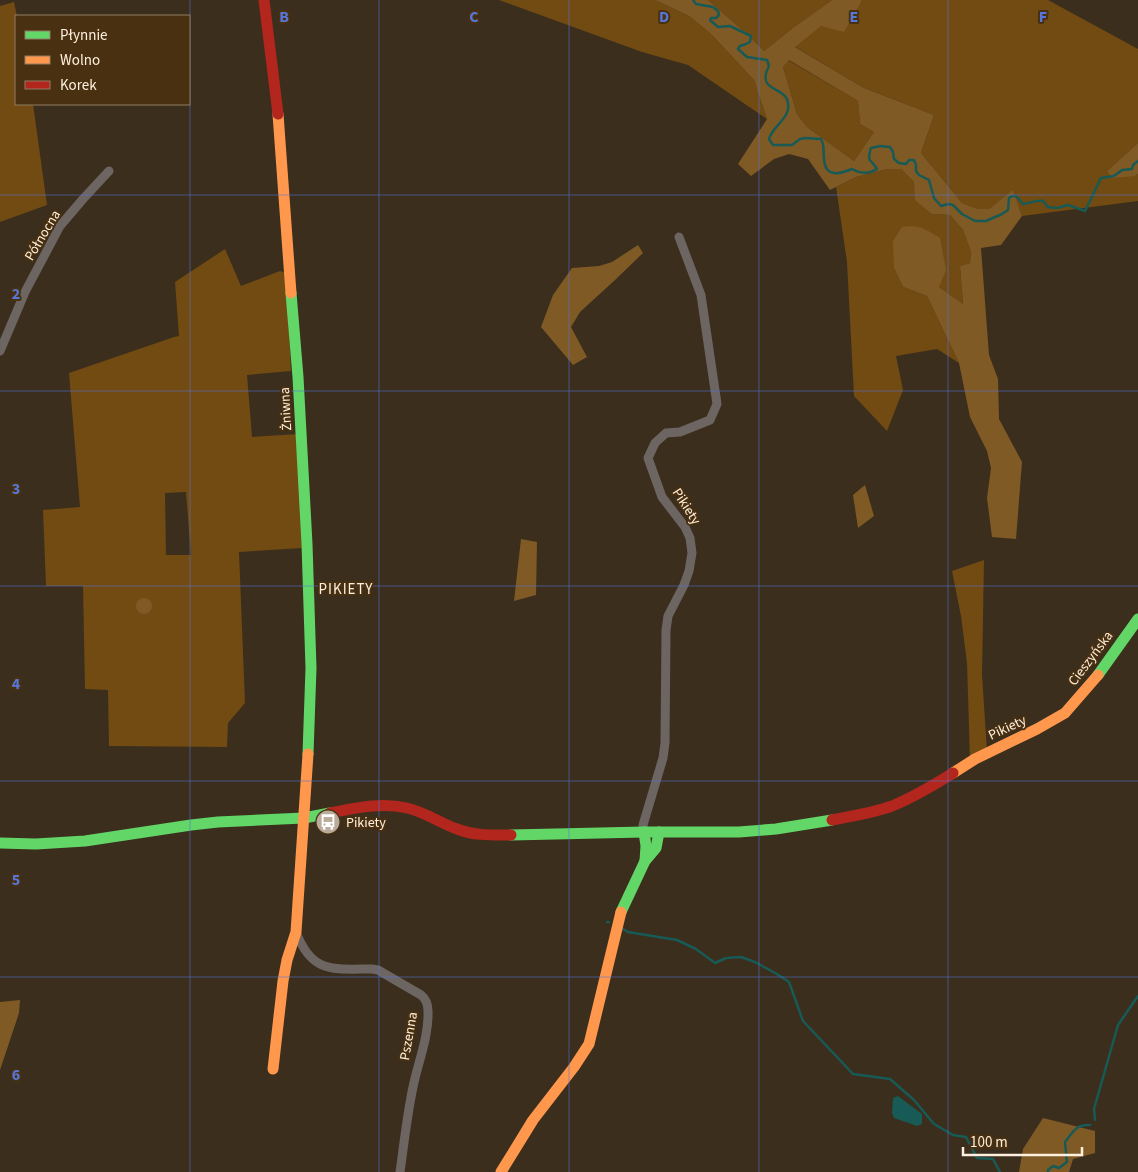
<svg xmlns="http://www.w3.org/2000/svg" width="1138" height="1172" viewBox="0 0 1138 1172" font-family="'Source Sans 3',sans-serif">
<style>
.green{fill:#714b12;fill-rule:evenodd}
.forest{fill:#805a25;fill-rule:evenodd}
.water{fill:#175a56}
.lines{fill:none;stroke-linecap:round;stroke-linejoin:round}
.stream{stroke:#175a56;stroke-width:2.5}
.street{stroke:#6c6562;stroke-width:9}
.fast{stroke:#63d668;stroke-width:11}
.slow{stroke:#ff974d;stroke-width:11}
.jam{stroke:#b3261e;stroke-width:11}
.grid{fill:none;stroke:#5676da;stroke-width:1;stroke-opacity:0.55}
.labels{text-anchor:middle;stroke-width:4;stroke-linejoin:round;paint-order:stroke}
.street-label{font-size:14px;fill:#ffefde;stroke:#483010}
.poi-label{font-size:14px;fill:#ffefde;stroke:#483010;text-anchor:start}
.neighbourhood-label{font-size:15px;letter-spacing:1px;fill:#ffefde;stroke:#483010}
.grid-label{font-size:16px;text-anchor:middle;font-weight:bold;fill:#5676da;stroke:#483010;stroke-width:4;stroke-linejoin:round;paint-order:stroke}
</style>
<rect width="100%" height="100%" fill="#3b2e1d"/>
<g class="green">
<polygon points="499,0 655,0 689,16 711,34 754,80 767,119 688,65 642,52"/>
<polygon points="708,0 832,0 794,27 764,51 747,34"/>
<polygon points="862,0 1048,0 1138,49 1138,143 1107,171 1135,176 1138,174 1138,201 1022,216 1013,191 989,209 978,209 962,203 921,153 934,115 864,88 794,46 821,26 859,4"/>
<polygon points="14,2 17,16 16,104 33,104 47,205 0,222 0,6"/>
<polygon points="788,60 858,101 860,124 874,132 854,161 807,127 797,114 783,67"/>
<polygon points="887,169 901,169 914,182 932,214 950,215 963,230 971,252 970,263 960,266 963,304 939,287 894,268 903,287 927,296 959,363 937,349 896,356 903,390 887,431 854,396 847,262 836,187 856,177"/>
<path d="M225 249 241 286 280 271 286 273 291 371 247 375 252 437 298 434 302 548 239 552 245 703 228 723 227 747 109 746 108 690 85 689 83 586H46L43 510 80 507 69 373 174 337 179 336 175 282ZM186 492 191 555H166L165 493Z"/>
<polygon points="984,560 982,675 987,751 970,760 967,663 961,616 952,571"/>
</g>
<g class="forest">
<path d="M655 0H708L747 34 764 51 794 27 832 0H862L844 32 821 26 795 47 864 88 934 115 921 153 962 203 978 209H989L1013 190 1022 216 1001 245 981 248 989 355 998 379 999 419 1022 462 1016 539 992 537 987 498 991 468 987 451 970 417 959 363 927 296 903 287 894 268 893 241 902 227C918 224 926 229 940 238L946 270 939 287 963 304 960 266 970 263 971 252 963 230 950 215 932 214 915 200 914 182 901 169H887L856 177 830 190 808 159 789 154 774 159 751 176 738 164 767 119 754 80 711 34 689 16ZM789 60 858 101 860 124 874 132 854 161 807 127 797 114 783 67Z"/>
<polygon points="1138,143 1138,174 1135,176 1112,178 1107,171"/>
<polygon points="638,245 643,253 615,280 580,312 571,327 587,357 573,365 541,327 553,295 572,268 599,266 612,262"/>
<polygon points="865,485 874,516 858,528 853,495"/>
<polygon points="521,539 537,542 536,595 514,601"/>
<circle cx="144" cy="606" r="8"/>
<polygon points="20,1000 19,1013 0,1070 0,1002"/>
<polygon points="1043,1118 1095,1131 1095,1153 1073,1159 1069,1172 1019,1172 1023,1149"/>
</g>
<polygon class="water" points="898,1096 922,1114 922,1124 917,1126 894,1118 892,1113 893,1098"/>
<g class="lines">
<g class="stream">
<path d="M693 0 696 4 713 7 718 11 719 15 716 18H711L710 20 718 27 730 26 751 36 750 42 746 44 740 46 738 49 747 57 767 60 769 66C754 95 792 84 788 109 787 120 772 127 769 139L773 145H792L800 139 805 138 821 139C825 146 823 152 824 159 825 178 840 174 852 169 861 174 869 174 877 169 872 159 866 164 871 148L880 146 890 147 893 152 894 159 899 163 906 164 909 160H914L916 165V171L919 175 929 180 934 198 941 206 948 204 953 205 962 214 975 221H986L1002 214 1008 210 1009 198 1012 196H1016L1023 204C1031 203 1035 200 1043 201L1048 207 1057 208 1068 205 1085 211 1101 178 1114 176 1122 170 1132 169 1133 165 1138 161"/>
<polyline points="607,922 609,922"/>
<polyline points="623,929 628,932 677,940 696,949 715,963 726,958 741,957 755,962 777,974 789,982 803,1021 853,1074 890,1079 914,1100 934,1124 953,1135 966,1137 977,1158 993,1159 1000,1172"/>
<polyline points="1095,1120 1094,1109 1118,1025 1138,996"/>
<path d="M1048 1172V1170L1053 1166 1059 1168 1067 1162 1065 1142C1073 1132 1076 1124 1090 1125"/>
</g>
<g class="street">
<polyline points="0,351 25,292 60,226 83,199 109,171"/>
<polyline points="644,832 643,825 663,758 665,743 666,630 668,616 684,585 689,571 692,553 690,538 685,527 662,497 648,458 655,443 666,433 680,432 710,420 717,404 701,295 679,237"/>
<path d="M296 932C312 974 333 969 372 969L378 970 421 995C426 999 428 1004 428 1011 429 1037 418 1062 413 1087 407 1115 404 1144 400 1172"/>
</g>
<g class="fast">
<polyline points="291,293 298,377 307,544 311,668 308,754"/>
<polyline points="1098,675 1138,619"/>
<polyline points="644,832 646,846 645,861"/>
<polyline points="511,835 644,832 739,832 776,829 832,820"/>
<polyline points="0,843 36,844 85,841 191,825 218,822 304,818 330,813"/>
<polyline points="621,912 645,861 656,848 659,832"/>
</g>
<g class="slow">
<polyline points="278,114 291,293"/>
<polyline points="953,773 975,759 1037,729 1065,713 1098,675"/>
<polyline points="273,1069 283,981 287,960 296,932 308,754"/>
<polyline points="501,1172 533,1120 574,1067 589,1044 621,912"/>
</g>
<g class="jam">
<polyline points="264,0 278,114"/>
<path d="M330 813C356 808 381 802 407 808 425 812 440 823 457 829 475 836 493 835 511 835"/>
<path d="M832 820C852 816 873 813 892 806 914 797 934 785 953 773"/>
</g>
</g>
<path class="grid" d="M190 0V1172M379 0V1172M569 0V1172M759 0V1172M948 0V1172M0 195H1138M0 391H1138M0 586H1138M0 781H1138M0 977H1138"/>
<defs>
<symbol id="bus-disc" viewBox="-11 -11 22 22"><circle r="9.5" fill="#baab9a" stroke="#483010"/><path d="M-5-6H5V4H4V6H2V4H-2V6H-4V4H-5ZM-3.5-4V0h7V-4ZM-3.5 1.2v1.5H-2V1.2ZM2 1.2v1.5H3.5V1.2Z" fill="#fff"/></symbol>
</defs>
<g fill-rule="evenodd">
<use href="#bus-disc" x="314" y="808" width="28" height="28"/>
</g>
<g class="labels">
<g class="street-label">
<text transform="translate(42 235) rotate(-59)" y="5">Północna</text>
<text transform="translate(285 409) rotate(-93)" y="5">Żniwna</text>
<text transform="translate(687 506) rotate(57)" y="5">Pikiety</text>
<text transform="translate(1090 658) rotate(-53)" y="5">Cieszyńska</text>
<text transform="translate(1007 727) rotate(-25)" y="5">Pikiety</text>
<text transform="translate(408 1036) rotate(-80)" y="5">Pszenna</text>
</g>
<g class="poi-label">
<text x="346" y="827">Pikiety</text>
</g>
<g class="neighbourhood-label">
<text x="346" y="594">PIKIETY</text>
</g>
</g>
<g class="grid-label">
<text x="284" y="22">B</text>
<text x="474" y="22">C</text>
<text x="664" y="22">D</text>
<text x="854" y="22">E</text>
<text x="1043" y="22">F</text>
<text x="16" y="299">2</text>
<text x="16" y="494">3</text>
<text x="16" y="689">4</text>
<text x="16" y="885">5</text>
<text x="16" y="1080">6</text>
</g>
<rect x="15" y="15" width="175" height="90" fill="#483010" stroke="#917c62"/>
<rect x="25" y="31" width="25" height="8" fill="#63d668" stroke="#917c62"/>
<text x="60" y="40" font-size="15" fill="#ffefde">Płynnie</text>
<rect x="25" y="56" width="25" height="8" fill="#ff974d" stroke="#917c62"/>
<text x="60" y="65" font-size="15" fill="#ffefde">Wolno</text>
<rect x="25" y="81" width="25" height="8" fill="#b3261e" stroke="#917c62"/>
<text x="60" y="90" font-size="15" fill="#ffefde">Korek</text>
<path d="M963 1147v8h119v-8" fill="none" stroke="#ffefde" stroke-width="2.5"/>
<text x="970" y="1147" font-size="15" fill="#ffefde" stroke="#483010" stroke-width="4" paint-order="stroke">100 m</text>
</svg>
